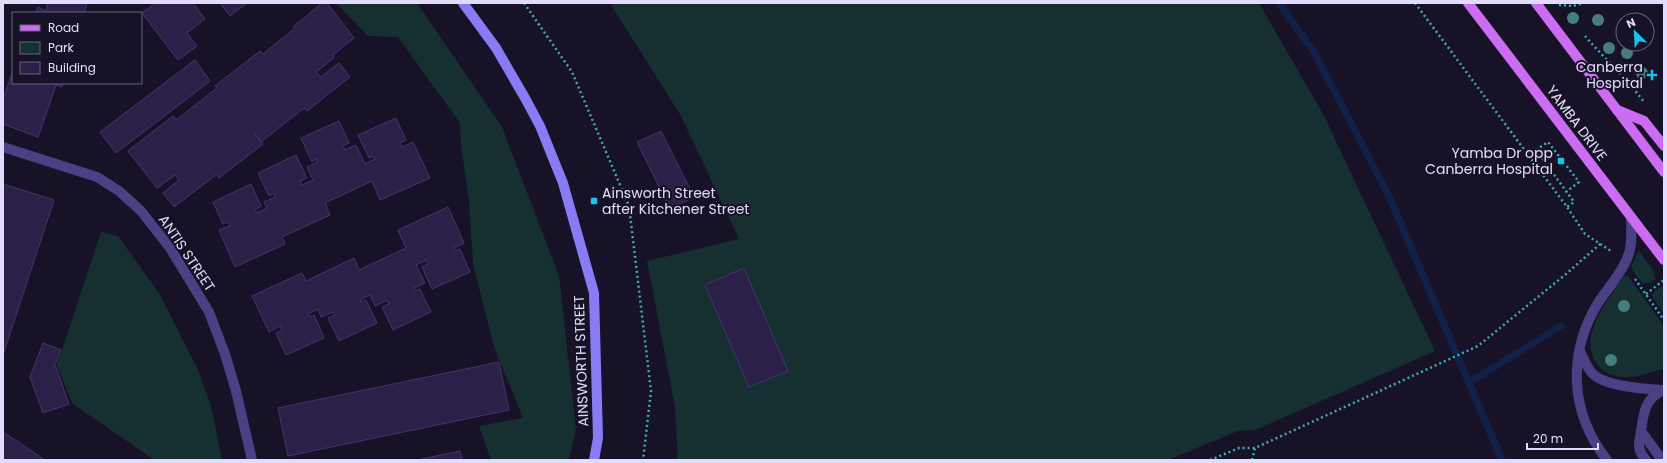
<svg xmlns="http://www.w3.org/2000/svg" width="1667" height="463" viewBox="0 0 1667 463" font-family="Poppins,sans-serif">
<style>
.green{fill:#163031}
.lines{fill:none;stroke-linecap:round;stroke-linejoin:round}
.stream{stroke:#112148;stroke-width:7}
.building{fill:#2b2047;stroke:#453471}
.path{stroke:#3aaeb2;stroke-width:2.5;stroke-dasharray:2 3;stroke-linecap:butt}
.lane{stroke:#494183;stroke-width:10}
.street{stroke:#494183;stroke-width:10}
.secondary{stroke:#887bf4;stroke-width:10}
.primary{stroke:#cc6cf3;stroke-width:10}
.tree{fill:#467e7f}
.poi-dot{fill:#17c4ec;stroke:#181228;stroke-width:1.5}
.labels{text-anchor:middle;stroke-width:4;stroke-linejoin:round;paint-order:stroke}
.poi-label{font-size:14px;fill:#e2dcfc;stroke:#181228;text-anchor:end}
.street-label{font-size:14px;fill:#e2dcfc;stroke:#181228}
</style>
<rect width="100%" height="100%" fill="#181228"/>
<g class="green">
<polygon points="336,3 417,3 502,127 559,276 576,430 569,460 491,460 479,426 523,418 494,347 473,264 469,201 461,146 460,123 398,37 368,36"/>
<polygon points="610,3 1259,3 1324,116 1435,351 1255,430 1238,431 1168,460 678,460 675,407 647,261 739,239 681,116"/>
<polygon points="101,232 118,236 160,295 198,370 211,406 222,460 154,460 72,403 57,365"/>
<polygon points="1638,252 1640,252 1655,273 1653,274 1656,279 1650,283 1642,283 1633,271 1631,266"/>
<path d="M1624 276H1628L1664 326V369C1651 371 1638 378 1625 377 1614 377 1604 373 1598 365 1576 336 1609 300 1624 276Z"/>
<polygon points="1664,285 1664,314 1652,296 1655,291"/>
</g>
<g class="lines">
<g class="stream">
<polyline points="1279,3 1314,52 1389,196 1502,460"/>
<polyline points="1470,382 1561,326"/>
</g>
</g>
<g class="building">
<polygon points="48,3 87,3 84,13 35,13 38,7 46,11"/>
<polygon points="155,3 193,3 205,19 187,33 197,46 178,60 142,13"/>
<polygon points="220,3 247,3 230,16"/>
<polygon points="322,3 327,3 354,38 333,55 334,58 316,72 321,77 339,63 350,77 307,111 304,108 261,142 255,134 263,144 219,178 217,174 174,207 163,193 179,180 175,175 157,188 128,151 173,116 176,120 217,88 215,86 260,51 263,54 295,28 294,26"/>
<polygon points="195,60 210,81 116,153 100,132"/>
<polygon points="13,70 13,83 63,83 62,87 56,85 38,137 3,124 3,100"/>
<polygon points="396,118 406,140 400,143 402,147 413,142 430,178 380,200 372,181 325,203 330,215 282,237 285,244 235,267 219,230 230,226 228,222 223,224 213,202 251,184 261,206 255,210 257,213 267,208 264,202 275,197 274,193 269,196 258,173 296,155 307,178 300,181 302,185 313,180 307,167 318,162 316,159 312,162 301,138 339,121 349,143 343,146 345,150 356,145 365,164 375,159 373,156 369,158 358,135"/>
<polygon points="661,131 694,197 670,209 637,142"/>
<polygon points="3,184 54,200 3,355"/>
<polygon points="448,207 464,243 454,248 455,251 460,249 470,272 432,289 422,267 428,264 426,260 416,265 425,283 414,288 415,291 420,289 431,312 393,330 382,307 389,304 387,300 375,306 370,295 360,300 361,302 366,300 377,323 339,341 328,318 335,315 333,312 321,317 318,309 308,314 309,317 314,315 324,338 286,355 276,333 282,330 280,326 269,332 252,296 302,273 306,281 354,258 359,270 406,248 398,230"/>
<polygon points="744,268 788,371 749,387 705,285"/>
<polygon points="43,343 61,350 54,368 56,367 69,404 43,413 30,377"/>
<polygon points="499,362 509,410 288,456 278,408"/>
<polygon points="3,432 45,460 3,460"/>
<polygon points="460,451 462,460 417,460"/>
</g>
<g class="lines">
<g class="path">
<polyline points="524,3 572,72 629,206 651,391 643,460"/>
<polyline points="1415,3 1567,207 1585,234 1611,251"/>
<polyline points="1559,5 1573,6 1583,3"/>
<path d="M1585 36C1604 58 1626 78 1644 102"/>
<polyline points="1536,150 1548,142 1579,182 1566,192"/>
<polyline points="1527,153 1536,150 1574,202 1567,207"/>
<polyline points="1635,279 1664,320"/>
<polyline points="1646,294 1664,280"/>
<polyline points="1210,460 1239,448 1255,448"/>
<polyline points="1252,460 1255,448 1478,346 1566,274 1600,244"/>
</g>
<g class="lane">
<path d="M1580 351C1584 359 1587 369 1594 375 1608 387 1646 389 1663 390"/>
<polyline points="1641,431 1662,460"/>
<path d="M1607 460C1570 413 1567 354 1598 303 1608 288 1622 273 1628 256 1633 244 1631 229 1631 217"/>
<path d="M1646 460C1636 449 1639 444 1641 431 1644 412 1644 399 1664 390"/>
</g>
<polyline class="street" points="3,147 97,177 119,191 141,211 170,248 209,312 225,354 236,391 252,460"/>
<polyline class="secondary" points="463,3 496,48 525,98 540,126 563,183 594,293 598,438 594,460"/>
<g class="primary">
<polyline points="1468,3 1664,260"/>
<polyline points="1536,3 1664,172"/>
<polyline points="1617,110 1644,121 1664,146"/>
</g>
</g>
<g class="tree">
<circle cx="1573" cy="18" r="6"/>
<circle cx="1598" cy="20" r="6"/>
<circle cx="1609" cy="48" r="6"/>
<circle cx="1627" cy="53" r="6"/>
<circle cx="1642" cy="73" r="6"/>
<circle cx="1624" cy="306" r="6"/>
<circle cx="1611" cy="360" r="6"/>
</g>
<g class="poi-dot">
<path d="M1650 69h4v4h4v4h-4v4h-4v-4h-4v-4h4z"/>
<rect x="1557" y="157" width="8" height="8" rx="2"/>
<rect x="590" y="197" width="8" height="8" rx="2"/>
</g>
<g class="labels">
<g class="poi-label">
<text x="1643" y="72">Canberra<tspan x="1643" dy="16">Hospital</tspan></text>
<text x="1553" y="158">Yamba Dr opp<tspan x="1553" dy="16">Canberra Hospital</tspan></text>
<text x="602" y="198" text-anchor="start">Ainsworth Street<tspan x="602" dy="16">after Kitchener Street</tspan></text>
</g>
<g class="street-label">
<text transform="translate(1577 123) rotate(53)" y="5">YAMBA DRIVE</text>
<text transform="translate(187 253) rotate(56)" y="5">ANTIS STREET</text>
<text transform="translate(581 361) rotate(-92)" y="5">AINSWORTH STREET</text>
</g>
</g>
<rect width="1667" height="463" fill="none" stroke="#e2dcfc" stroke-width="8"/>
<rect x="12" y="12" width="130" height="72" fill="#181228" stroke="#69637d"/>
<rect x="20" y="25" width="20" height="6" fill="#cc6cf3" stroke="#69637d"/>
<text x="48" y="32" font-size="12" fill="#e2dcfc">Road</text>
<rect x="20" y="42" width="20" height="12" fill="#163031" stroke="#69637d"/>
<text x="48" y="52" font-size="12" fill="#e2dcfc">Park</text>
<rect x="20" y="62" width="20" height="12" fill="#2b2047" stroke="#69637d"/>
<text x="48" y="72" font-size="12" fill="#e2dcfc">Building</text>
<g transform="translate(1635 32) rotate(336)"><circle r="19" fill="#181228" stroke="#69637d"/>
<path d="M0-3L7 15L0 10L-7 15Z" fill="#17c4ec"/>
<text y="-6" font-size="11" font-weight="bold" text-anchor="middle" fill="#e2dcfc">N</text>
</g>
<path d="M1527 443v6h71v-6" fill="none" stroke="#e2dcfc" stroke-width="2"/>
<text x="1533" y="443" font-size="12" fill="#e2dcfc" stroke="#181228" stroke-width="3" paint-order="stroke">20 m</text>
</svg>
